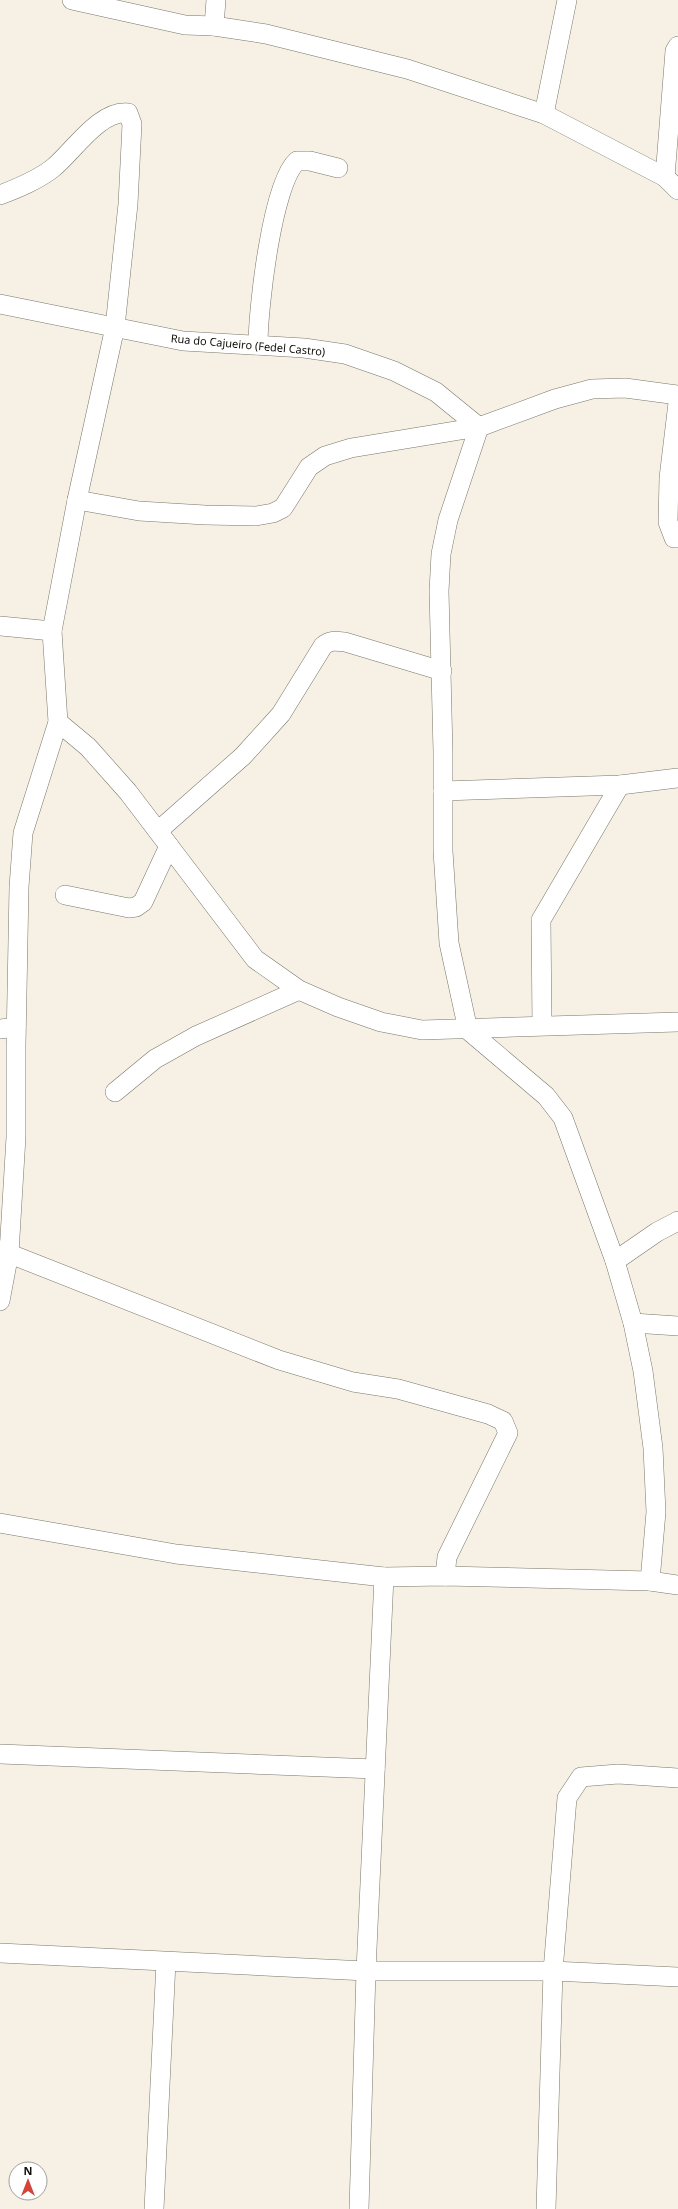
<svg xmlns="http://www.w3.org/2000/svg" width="678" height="2209" viewBox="0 0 678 2209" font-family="'Noto Sans',sans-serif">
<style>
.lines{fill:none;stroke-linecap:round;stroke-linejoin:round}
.minor-casing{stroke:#7a766a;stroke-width:20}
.minor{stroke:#fff;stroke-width:19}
.labels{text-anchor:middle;stroke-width:3.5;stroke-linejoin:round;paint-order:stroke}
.street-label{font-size:11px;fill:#100e0a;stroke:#fefffe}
</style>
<rect width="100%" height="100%" fill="#f6f1e4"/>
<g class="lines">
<defs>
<g id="minor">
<polyline points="72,0 185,25 214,26 266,34 407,69 544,114 665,177 678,190"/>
<polyline points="214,26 216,0"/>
<polyline points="544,114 567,0"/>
<polyline points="665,177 675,51 678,46"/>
<path d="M0 195C18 188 38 180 53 168 73 152 99 110 128 113L132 124 128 204 115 327 77 500 52 631 58 722 23 833 19 887 16 1045V1137L9 1253 0 1301"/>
<polyline points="0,304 183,341 304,348 345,354 394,371 436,392 479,427 448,520 441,554 439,591 443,752 443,851 449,943 468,1030 546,1096 563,1118 615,1261 633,1323 643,1371 653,1448 656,1512 650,1581"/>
<path d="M258 345C258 309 272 183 297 161H310L338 168"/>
<polyline points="678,403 669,478 668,522 674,538 678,538"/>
<polyline points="77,500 139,511 205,515 256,516 273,513 283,508 309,467 325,456 351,448 479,427 555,399 592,389 625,388 678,395"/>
<polyline points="0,626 52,631"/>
<polyline points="58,722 88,747 128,792 255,959 299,990 338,1007 381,1022 422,1030 678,1022"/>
<polyline points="443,791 620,785 678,778"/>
<path d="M158 831 243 756 281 714 323 646C330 640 336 641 345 642L442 671"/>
<polyline points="65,895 129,908 136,907 143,902 169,846"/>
<polyline points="542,1025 541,920 620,785"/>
<polyline points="0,1029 16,1027"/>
<polyline points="115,1092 155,1059 196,1036 299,990"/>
<polyline points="0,1250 279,1360 353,1382 398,1389 488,1414 503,1421 508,1433 447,1557 445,1576"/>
<polyline points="615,1261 657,1232 678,1221"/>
<polyline points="633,1323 678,1326"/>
<polyline points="0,1523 176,1554 384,1577 445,1576 650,1581 678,1585"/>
<polyline points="0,1754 375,1769"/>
<polyline points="0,1953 366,1971 553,1971 678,1977"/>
<polyline points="154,2209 166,1962"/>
<polyline points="359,2209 366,1971 384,1577"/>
<polyline points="546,2209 553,1971 567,1798 581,1777 618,1774 678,1778"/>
</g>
</defs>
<use href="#minor" class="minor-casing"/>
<use href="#minor" class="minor"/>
</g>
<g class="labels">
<g class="street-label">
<text transform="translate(248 345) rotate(5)" y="4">Rua do Cajueiro (Fedel Castro)</text>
</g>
</g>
<g transform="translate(28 2181)"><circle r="19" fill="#fefffe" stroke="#9f9f9c"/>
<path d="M0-3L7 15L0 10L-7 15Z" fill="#d3453b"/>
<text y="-6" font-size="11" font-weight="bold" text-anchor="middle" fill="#100e0a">N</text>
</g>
</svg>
